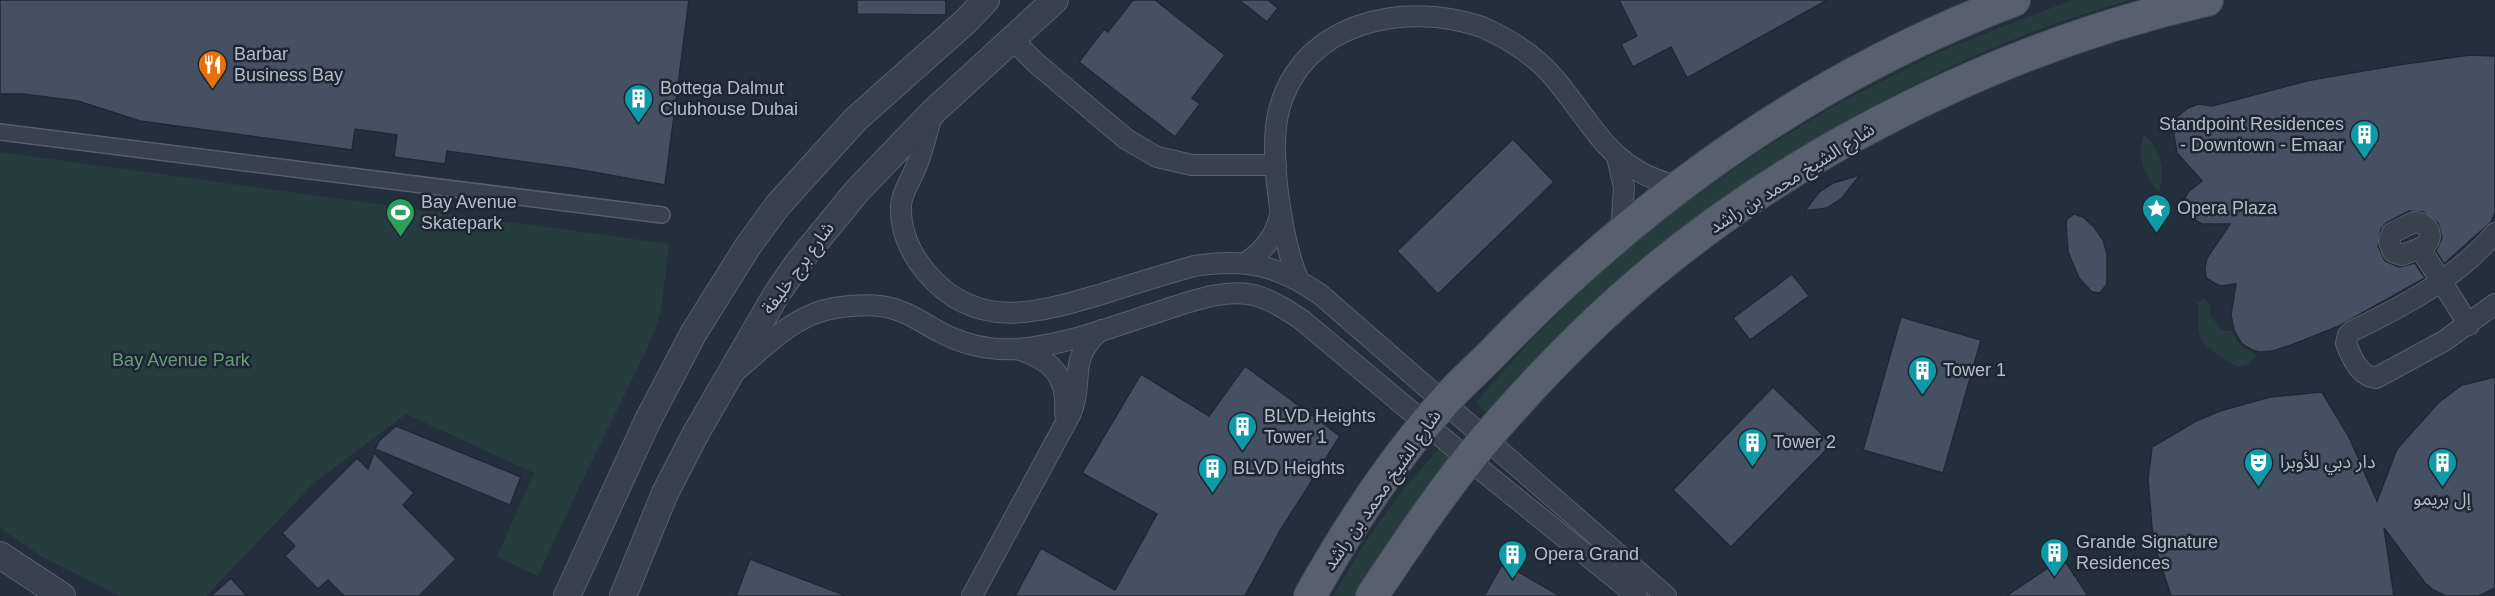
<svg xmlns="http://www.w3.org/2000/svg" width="2495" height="596" viewBox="0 0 2495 596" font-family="Arial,'Noto Sans Arabic',sans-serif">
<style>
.green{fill:#263c3f}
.building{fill:#455162;stroke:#1f2835;stroke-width:1.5}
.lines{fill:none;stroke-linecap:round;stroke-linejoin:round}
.pedestrian-casing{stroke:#565f6c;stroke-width:18}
.minor-casing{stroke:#565f6c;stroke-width:22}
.tertiary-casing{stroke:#565f6c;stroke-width:28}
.primary-casing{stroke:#414a57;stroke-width:34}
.pedestrian{stroke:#38414e;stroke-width:15}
.minor{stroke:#38414e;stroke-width:20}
.tertiary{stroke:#38414e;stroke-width:26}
.primary{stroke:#56606e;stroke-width:32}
.labels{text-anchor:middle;stroke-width:5;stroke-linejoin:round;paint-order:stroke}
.poi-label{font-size:18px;fill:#b4bcc9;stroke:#1d2633;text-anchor:start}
.street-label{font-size:18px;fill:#b4bcc9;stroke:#1d2633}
.park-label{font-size:18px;fill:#6b9a76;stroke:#1d2633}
</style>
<rect width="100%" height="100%" fill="#242f3e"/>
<g class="green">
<path d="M2072 0H2131C1987 39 1851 111 1728 196 1689 223 1648 251 1614 285 1570 326 1531 373 1490 417L1476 402 1529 342 1604 269 1672 212 1755 154 1836 105 1936 53Z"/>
<path d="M2144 134C2161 151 2166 170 2159 192 2142 174 2138 157 2144 134Z"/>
<polygon points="0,152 669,244 661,312 648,347 581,483 538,576 497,557 534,473 406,414 315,482 206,596 120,596 41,556 0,528"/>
<path d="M2204 299 2210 305 2211 316 2222 331H2231L2240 345 2257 355C2251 362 2247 368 2236 366 2223 357 2202 349 2199 332 2197 322 2200 313 2197 303Z"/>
<polygon points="1444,443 1457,457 1357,596 1333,596 1371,534 1402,491"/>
</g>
<g class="building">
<polygon points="0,0 689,0 665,185 576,169 447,151 445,164 394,157 397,135 355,129 352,150 140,121 78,101 23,94 0,94"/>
<polygon points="857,0 946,0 946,15 857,14"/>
<polygon points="1133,0 1155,0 1225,55 1192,98 1200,104 1175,137 1079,62 1104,29 1108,32"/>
<polygon points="1239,0 1268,0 1278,8 1267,22"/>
<polygon points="1619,0 1827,0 1687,78 1671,47 1633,67 1621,44 1637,36"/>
<polygon points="2470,55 2495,56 2495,213 2491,222 2444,264 2436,251 2442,238 2438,223 2423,212 2409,211 2386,223 2381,229 2378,246 2385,261 2399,267 2415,263 2425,278 2339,326 2294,344 2273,351 2259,352 2252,350 2242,344 2234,330 2231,315 2236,284 2221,286 2214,283 2206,278 2205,268 2207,258 2230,224 2202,224 2193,219 2186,209 2184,200 2188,192 2202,181 2177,153 2173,128 2177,117 2188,108 2198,104 2212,106 2311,80 2398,65"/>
<polygon points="1513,139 1554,182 1438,294 1397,251"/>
<polygon points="1860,175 1842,198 1827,208 1805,211 1819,192 1833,183"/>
<polygon points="2074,214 2083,217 2094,227 2103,240 2107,254 2107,284 2100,293 2092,292 2079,278 2068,252 2066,224 2067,219"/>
<polygon points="1792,274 1809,296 1750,340 1733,318"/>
<polygon points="1901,317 1981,340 1943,473 1863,450"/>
<polygon points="1245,366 1340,436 1280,531 1245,596 1015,596 1041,548 1115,590 1157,514 1082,473 1141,374 1209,416"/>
<polygon points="2495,377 2495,588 2479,596 2446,596 2433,590 2425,583 2384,528 2394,596 2171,596 2157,553 2152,528 2148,479 2152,447 2196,421 2220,411 2270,397 2322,392 2349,437 2377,501 2397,449 2439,402 2462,385"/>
<polygon points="1773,387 1832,444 1731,547 1673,490"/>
<polygon points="396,426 521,477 510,505 375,449 379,441"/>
<polygon points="374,453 414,493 403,505 456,559 419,596 344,596 328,580 318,589 285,556 295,546 282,533 357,458 368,469"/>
<polygon points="2063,558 2088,596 2006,596"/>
<polygon points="750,559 844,595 843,596 736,596"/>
<polygon points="1503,563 1560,596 1484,596"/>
<polygon points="231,578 247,596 211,596"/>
</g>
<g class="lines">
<defs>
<polyline id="pedestrian" points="0,132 662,215"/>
<g id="minor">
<polyline points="1013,40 1036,63 1126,139 1157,157 1192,165 1276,165"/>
<path d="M932 115C927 132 923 151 916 167 911 180 902 192 901 205 900 231 910 253 926 272 976 332 1037 313 1102 294 1133 284 1163 275 1194 266 1246 258 1278 265 1321 295L1666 596"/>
<polyline points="1617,157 1624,187 1621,233"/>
<path d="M2414 222C2427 222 2436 236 2425 245 2419 250 2409 252 2402 255L2393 252 2389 242 2392 233Z"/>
<path d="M2495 233C2457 278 2404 306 2352 331L2348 335 2346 343C2351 357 2360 377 2376 378L2444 341 2495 304"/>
<polyline points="2420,248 2469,325"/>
<path d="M1247 262C1265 249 1275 236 1280 215"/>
<path d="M1298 279C1282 240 1268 152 1279 110 1302 22 1404 0 1482 27 1509 39 1536 56 1555 79 1596 128 1611 171 1678 186"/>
<path d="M1017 349C1051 359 1068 376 1065 413"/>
<path d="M737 370C767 345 795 314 835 308 854 305 875 303 894 309 910 313 923 323 938 331 961 344 990 351 1017 349 1066 345 1115 326 1161 311 1190 302 1224 288 1254 295 1272 300 1287 310 1302 320L1469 460 1637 596"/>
<path d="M972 596 1071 413C1085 378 1066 360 1101 330"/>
</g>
<g id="tertiary">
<polyline points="0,555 62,596"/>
<polyline points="567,596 647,422 693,334 748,246 778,205 856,119 965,22 986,0"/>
<polyline points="623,596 665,493 696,433 776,295 798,263 858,190 934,111 1055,0"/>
</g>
<g id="primary">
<path d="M1310 596C1348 528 1392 460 1444 402 1459 385 1475 371 1491 355 1639 201 1813 76 2014 0"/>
<path d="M1372 596C1408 542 1445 486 1487 437 1537 379 1592 322 1651 273 1805 145 2011 44 2207 0"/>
</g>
</defs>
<use href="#pedestrian" class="pedestrian-casing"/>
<use href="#minor" class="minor-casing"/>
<use href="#tertiary" class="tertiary-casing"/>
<use href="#primary" class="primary-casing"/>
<use href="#pedestrian" class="pedestrian"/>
<use href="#minor" class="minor"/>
<use href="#tertiary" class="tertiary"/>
<use href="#primary" class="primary"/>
</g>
<defs>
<symbol id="restaurant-pin" viewBox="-11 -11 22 30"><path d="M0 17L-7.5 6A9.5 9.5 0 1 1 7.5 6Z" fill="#e8710a" stroke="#1d2633"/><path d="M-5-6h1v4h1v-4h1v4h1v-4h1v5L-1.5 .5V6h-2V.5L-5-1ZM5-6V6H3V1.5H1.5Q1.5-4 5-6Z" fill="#fff"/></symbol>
<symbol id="building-pin" viewBox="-11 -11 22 30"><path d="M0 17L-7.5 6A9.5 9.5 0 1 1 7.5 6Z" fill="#0f9aa8" stroke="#1d2633"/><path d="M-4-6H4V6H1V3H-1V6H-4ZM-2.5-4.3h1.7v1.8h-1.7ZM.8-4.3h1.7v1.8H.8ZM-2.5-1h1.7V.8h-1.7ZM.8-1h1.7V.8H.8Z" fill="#fff"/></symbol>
<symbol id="sight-pin" viewBox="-11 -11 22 30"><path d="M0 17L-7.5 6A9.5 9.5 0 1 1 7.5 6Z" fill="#0f9aa8" stroke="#1d2633"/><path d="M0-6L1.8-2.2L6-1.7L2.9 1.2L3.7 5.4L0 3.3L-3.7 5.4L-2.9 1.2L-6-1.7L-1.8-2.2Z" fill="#fff"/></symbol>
<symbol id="stadium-pin" viewBox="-11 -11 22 30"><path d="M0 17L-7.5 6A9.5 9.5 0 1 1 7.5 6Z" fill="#2e9e5b" stroke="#1d2633"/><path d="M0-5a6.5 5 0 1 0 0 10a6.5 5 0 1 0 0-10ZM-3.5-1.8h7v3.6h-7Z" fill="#fff"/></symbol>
<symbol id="theatre-pin" viewBox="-11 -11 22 30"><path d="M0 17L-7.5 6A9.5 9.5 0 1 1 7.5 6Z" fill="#0f9aa8" stroke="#1d2633"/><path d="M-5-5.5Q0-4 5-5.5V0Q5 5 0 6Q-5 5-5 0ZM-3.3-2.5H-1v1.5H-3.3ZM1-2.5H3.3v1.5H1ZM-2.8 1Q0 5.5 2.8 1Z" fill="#fff"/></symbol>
</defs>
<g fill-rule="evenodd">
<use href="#restaurant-pin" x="196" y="48" width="33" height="45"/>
<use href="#building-pin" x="622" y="82" width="33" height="45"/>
<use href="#building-pin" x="2348" y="118" width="33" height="45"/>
<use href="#sight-pin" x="2140" y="192" width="33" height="45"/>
<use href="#stadium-pin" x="384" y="196" width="33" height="45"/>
<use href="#building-pin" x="1906" y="354" width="33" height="45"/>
<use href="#building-pin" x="1226" y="410" width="33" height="45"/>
<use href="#building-pin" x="1736" y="426" width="33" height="45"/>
<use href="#theatre-pin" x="2242" y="446" width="33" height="45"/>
<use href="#building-pin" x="2426" y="446" width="33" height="45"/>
<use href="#building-pin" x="1196" y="452" width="33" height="45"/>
<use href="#building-pin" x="2038" y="536" width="33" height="45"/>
<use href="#building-pin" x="1496" y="538" width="33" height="45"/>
</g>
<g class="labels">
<g class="poi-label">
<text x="234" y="60">Barbar<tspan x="234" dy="21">Business Bay</tspan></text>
<text x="660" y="94">Bottega Dalmut<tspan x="660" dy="21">Clubhouse Dubai</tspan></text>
<text x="2344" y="130" text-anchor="end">Standpoint Residences<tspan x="2344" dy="21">- Downtown - Emaar</tspan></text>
<text x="421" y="208">Bay Avenue<tspan x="421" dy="21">Skatepark</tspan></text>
<text x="2177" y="214">Opera Plaza</text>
<text x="1943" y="376">Tower 1</text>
<text x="1264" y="422">BLVD Heights<tspan x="1264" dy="21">Tower 1</tspan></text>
<text x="1773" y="448">Tower 2</text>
<text x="2280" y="468">دار دبي للأوبرا</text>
<text x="1233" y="474">BLVD Heights</text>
<text x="2442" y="505" text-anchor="middle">إل بريمو</text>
<text x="2076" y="548">Grande Signature<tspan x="2076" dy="21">Residences</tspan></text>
<text x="1534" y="560">Opera Grand</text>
</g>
<g class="street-label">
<text transform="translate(1792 178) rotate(-32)" y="6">شارع الشيخ محمد بن راشد</text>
<text transform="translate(798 268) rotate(-54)" y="6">شارع برج خليفة</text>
<text transform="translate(1382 490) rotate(-55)" y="6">شارع الشيخ محمد بن راشد</text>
</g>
<g class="park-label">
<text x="181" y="366">Bay Avenue Park</text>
</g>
</g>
</svg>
